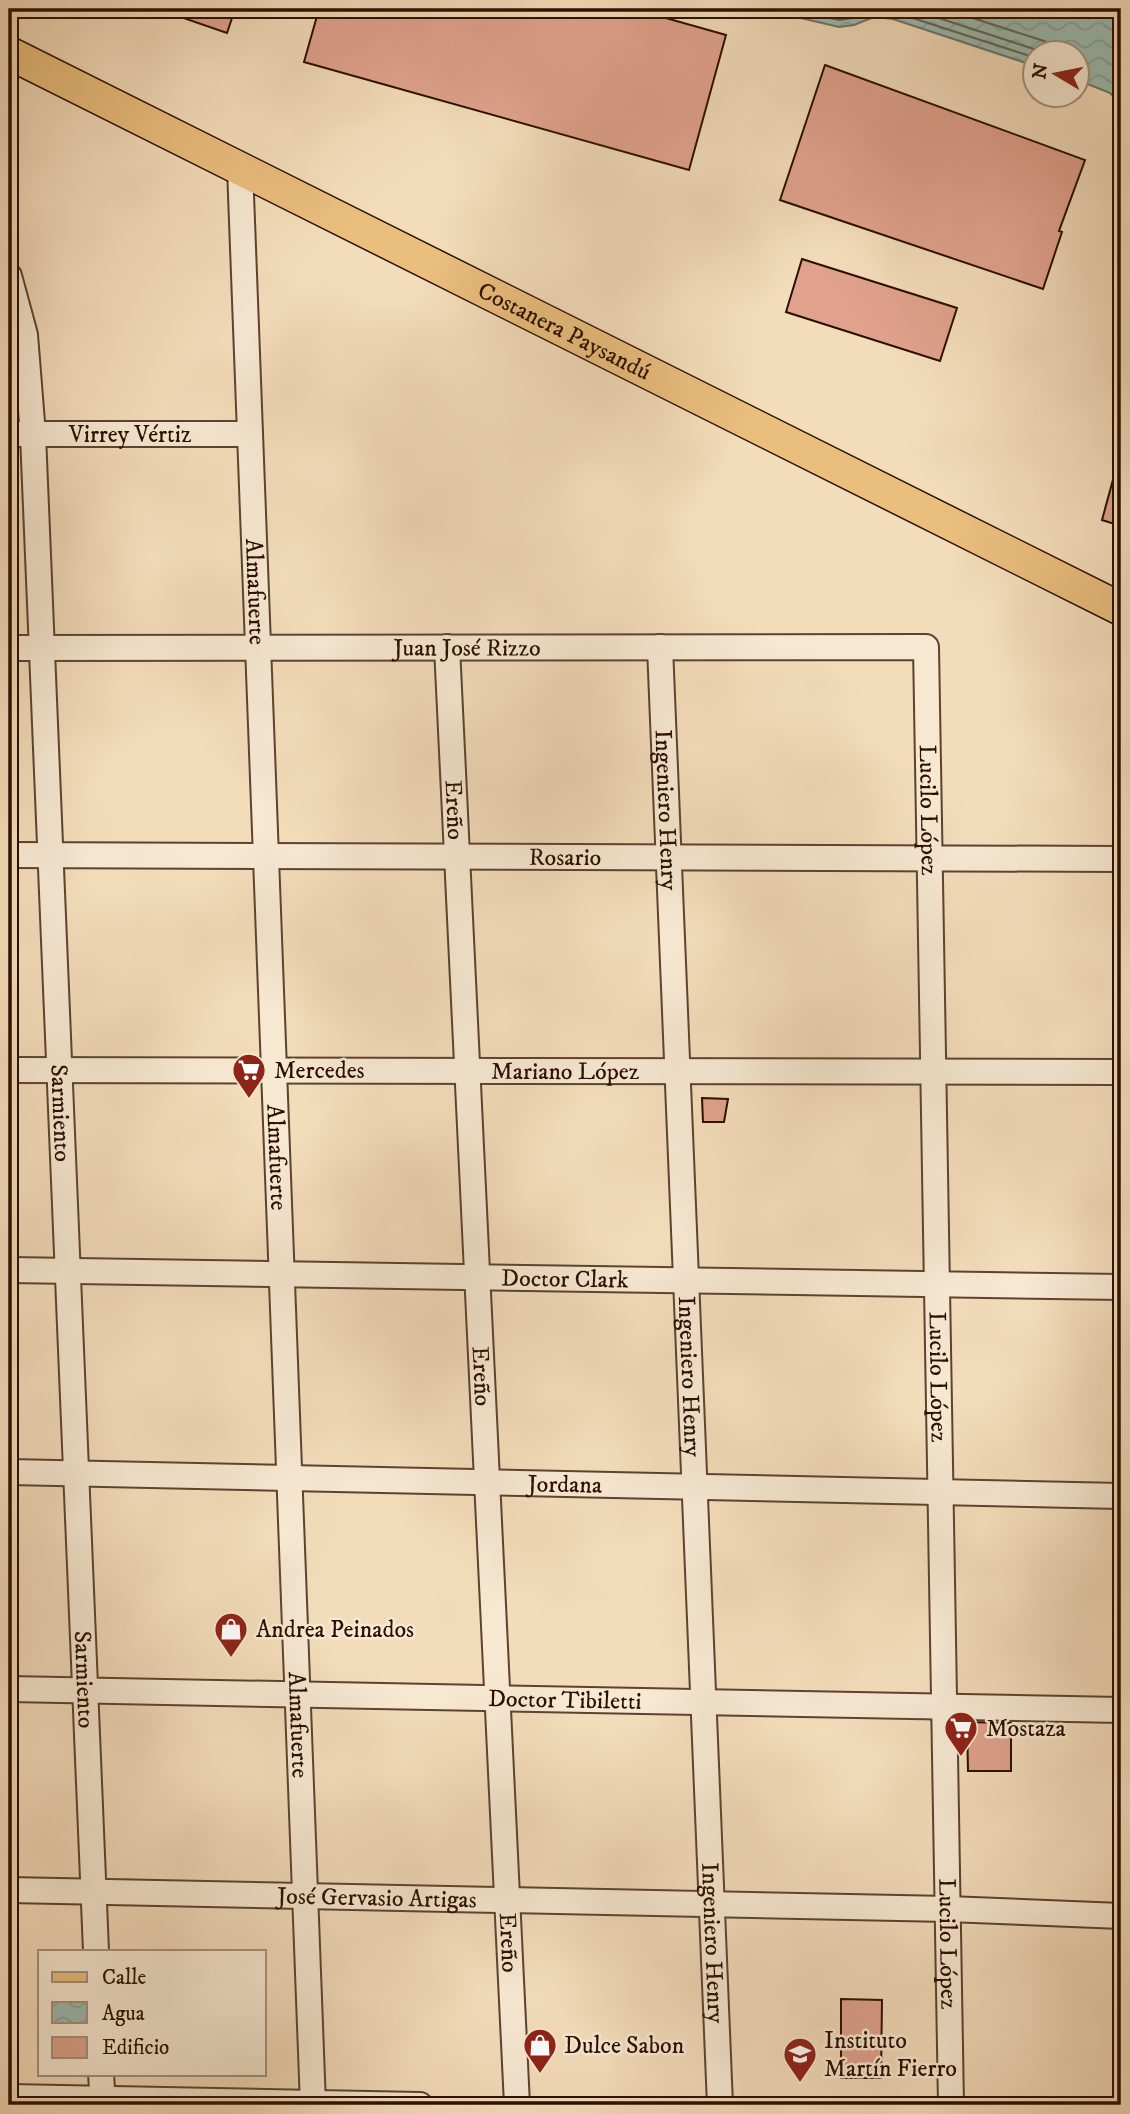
<svg xmlns="http://www.w3.org/2000/svg" width="1130" height="2114" viewBox="0 0 1130 2114" font-family="'IM FELL DW Pica',serif">
<style>
.water{fill:url(#water-waves);stroke:#6e766b;stroke-width:2}
.lines{fill:none;stroke-linecap:round;stroke-linejoin:round}
.shore{stroke:#636559;stroke-width:2}
.building{fill:#e0a28d;stroke:#2b0f01;stroke-width:2}
.minor-casing{stroke:#5d422f;stroke-width:28}
.major-casing{stroke:#2b0f01;stroke-width:35}
.minor{stroke:#f7e8d2;stroke-width:24}
.major{stroke:#eabe7d;stroke-width:32}
.labels{text-anchor:middle;stroke-width:5;stroke-linejoin:round;paint-order:stroke}
.street-label{font-size:24px;fill:#2b0f01;stroke:#f7e8d2}
.poi-label{font-size:24px;fill:#2b0f01;stroke:#f7e8d2;text-anchor:start}
</style>
<defs>
<pattern id="water-waves" width="16" height="10" patternUnits="userSpaceOnUse" patternTransform="scale(1.75)"><rect width="16" height="10" fill="#9bbbb1"/><path d="M0 5q4-4 8 0t8 0" fill="none" stroke="#86a096"/></pattern>
</defs>
<rect width="100%" height="100%" fill="#f3dcba"/>
<filter id="stains"><feTurbulence type="fractalNoise" baseFrequency=".00286" numOctaves="4"/><feColorMatrix values="0 0 0 0 .2 0 0 0 0 .09 0 0 0 0 .02 0 0 0 .5 -.17"/></filter>
<radialGradient id="worn" r=".72"><stop offset=".6" stop-color="#630" stop-opacity="0"/><stop offset="1" stop-color="#630" stop-opacity=".3"/></radialGradient>
<polygon class="water" points="762,9 1121,9 1121,104 1110,93 1078,80 1078,52 1036,52 1035,66 893,19 874,17 854,25 839,27"/>
<g class="lines">
<g class="shore">
<polyline points="791,9 839,20 853,18 873,11 894,12 1036,58"/>
<polyline points="911,9 1043,52"/>
<polyline points="945,9 1044,41 1058,52"/>
</g>
</g>
<g class="building">
<polygon points="164,9 235,9 227,33 163,11"/>
<polygon points="319,9 634,9 726,35 689,170 304,62"/>
<polygon points="825,65 1085,160 1059,231 1062,232 1043,289 780,200"/>
<polygon points="802,259 957,308 940,361 786,312"/>
<polygon points="1117,465 1121,466 1121,526 1102,520"/>
<polygon points="702,1098 728,1099 724,1122 703,1122"/>
<polygon points="967,1722 1011,1723 1011,1771 968,1771"/>
<polygon points="841,1999 882,2000 881,2078 841,2078"/>
</g>
<g class="lines">
<defs>
<g id="minor">
<path id="s1" d="M240 168 313 2105"/>
<path id="s2" d="M9 276 25 335 33 435 96 1951"/>
<path id="s3" d="M9 434H250"/>
<path id="s4" d="M447 647 517 2105"/>
<path id="s5" d="M660 647 720 2105"/>
<path id="s6" d="M9 648 926 647 951 2105"/>
<path id="s7" d="M9 855 1121 859"/>
<path id="s8" d="M9 1070 1121 1072"/>
<path id="s9" d="M9 1270 1121 1287"/>
<path id="s10" d="M9 1472 1121 1496"/>
<path id="s11" d="M9 1689 1121 1710"/>
<path id="s12" d="M9 1890 948 1909 1121 1916"/>
<polyline points="101,2074 103,2105"/>
<polyline points="9,2097 420,2105"/>
</g>
<g id="major">
<path id="s13" d="M9 53 1121 609"/>
</g>
</defs>
<use href="#minor" class="minor-casing"/>
<use href="#major" class="major-casing"/>
<use href="#minor" class="minor"/>
<use href="#major" class="major"/>
</g>
<defs>
<symbol id="supermarket-pin" viewBox="-11 -11 22 30"><path d="M0 17L-7.5 6A9.5 9.5 0 1 1 7.5 6Z" fill="#8f2418" stroke="#f7e8d2"/><path d="M-6-5.5h2.5l.6 2H6L4.5 2H-2.5L-4.4-4H-6ZM-1.5 3.2a1.3 1.3 0 1 0 .1 0ZM3 3.2a1.3 1.3 0 1 0 .1 0Z" fill="#fff"/></symbol>
<symbol id="shop-pin" viewBox="-11 -11 22 30"><path d="M0 17L-7.5 6A9.5 9.5 0 1 1 7.5 6Z" fill="#8f2418" stroke="#f7e8d2"/><path d="M-5-2.5h2.3a2.7 3.5 0 0 1 5.4 0H5L5.5 6h-11ZM-1.5-2.5h3a1.5 2.3 0 0 0-3 0Z" fill="#fff"/></symbol>
<symbol id="school-pin" viewBox="-11 -11 22 30"><path d="M0 17L-7.5 6A9.5 9.5 0 1 1 7.5 6Z" fill="#8f2418" stroke="#f7e8d2"/><path d="M0-5L7-2L0 1L-7-2ZM-4 1L0 2.5L4 1V4Q0 6-4 4Z" fill="#fff"/></symbol>
</defs>
<g fill-rule="evenodd">
<use href="#supermarket-pin" x="230" y="1051" width="38" height="52"/>
<use href="#shop-pin" x="212" y="1610" width="38" height="52"/>
<use href="#supermarket-pin" x="942" y="1709" width="38" height="52"/>
<use href="#shop-pin" x="521" y="2026" width="38" height="52"/>
<use href="#school-pin" x="781" y="2035" width="38" height="52"/>
</g>
<g class="labels">
<g class="street-label">
<text dy="8" stroke="none"><textPath href="#s13" startOffset="621">Costanera Paysandú</textPath></text>
<text dy="8" stroke="none"><textPath href="#s3" startOffset="121">Virrey Vértiz</textPath></text>
<text dy="8" stroke="none"><textPath href="#s1" startOffset="424">Almafuerte</textPath></text>
<text dy="8" stroke="none"><textPath href="#s6" startOffset="458">Juan José Rizzo</textPath></text>
<text dy="8" stroke="none"><textPath href="#s6" startOffset="1080">Lucilo López</textPath></text>
<text dy="8" stroke="none"><textPath href="#s4" startOffset="163">Ereño</textPath></text>
<text dy="8" stroke="none"><textPath href="#s5" startOffset="163">Ingeniero Henry</textPath></text>
<text dy="8" stroke="none"><textPath href="#s7" startOffset="556">Rosario</textPath></text>
<text dy="8" stroke="none"><textPath href="#s8" startOffset="556">Mariano López</textPath></text>
<text dy="8" stroke="none"><textPath href="#s2" startOffset="840">Sarmiento</textPath></text>
<text dy="8" stroke="none"><textPath href="#s1" startOffset="990">Almafuerte</textPath></text>
<text dy="8" stroke="none"><textPath href="#s9" startOffset="556">Doctor Clark</textPath></text>
<text dy="8" stroke="none"><textPath href="#s4" startOffset="730">Ereño</textPath></text>
<text dy="8" stroke="none"><textPath href="#s5" startOffset="730">Ingeniero Henry</textPath></text>
<text dy="8" stroke="none"><textPath href="#s6" startOffset="1647">Lucilo López</textPath></text>
<text dy="8" stroke="none"><textPath href="#s10" startOffset="556">Jordana</textPath></text>
<text dy="8" stroke="none"><textPath href="#s2" startOffset="1407">Sarmiento</textPath></text>
<text dy="8" stroke="none"><textPath href="#s11" startOffset="556">Doctor Tibiletti</textPath></text>
<text dy="8" stroke="none"><textPath href="#s1" startOffset="1558">Almafuerte</textPath></text>
<text dy="8" stroke="none"><textPath href="#s12" startOffset="368">José Gervasio Artigas</textPath></text>
<text dy="8" stroke="none"><textPath href="#s4" startOffset="1297">Ereño</textPath></text>
<text dy="8" stroke="none"><textPath href="#s5" startOffset="1297">Ingeniero Henry</textPath></text>
<text dy="8" stroke="none"><textPath href="#s6" startOffset="2214">Lucilo López</textPath></text>
</g>
<g class="poi-label">
<text x="274" y="1078">Mercedes</text>
<text x="256" y="1637">Andrea Peinados</text>
<text x="986" y="1736">Mostaza</text>
<text x="824" y="2048">Instituto<tspan x="824" dy="28">Martín Fierro</tspan></text>
<text x="564" y="2053">Dulce Sabon</text>
</g>
</g>
<rect width="1130" height="2114" fill="none" stroke="#f3dcba" stroke-width="35"/>
<rect x="10" y="10" width="1109" height="2093" fill="none" stroke="#2b0f01" stroke-width="3.5"/>
<rect x="18" y="18" width="1095" height="2079" fill="none" stroke="#2b0f01" stroke-width="2"/>
<rect x="38" y="1950" width="228" height="126" fill="#f7e8d2" stroke="#a5917e" stroke-width="2"/>
<rect x="52" y="1972" width="35" height="10" fill="#eabe7d" stroke="#a5917e" stroke-width="2"/>
<text x="102" y="1984" font-size="21" fill="#2b0f01">Calle</text>
<rect x="52" y="2002" width="35" height="21" fill="url(#water-waves)" stroke="#a5917e" stroke-width="2"/>
<text x="102" y="2020" font-size="21" fill="#2b0f01">Agua</text>
<rect x="52" y="2037" width="35" height="21" fill="#e0a28d" stroke="#a5917e" stroke-width="2"/>
<text x="102" y="2054" font-size="21" fill="#2b0f01">Edificio</text>
<g transform="translate(1056 74) rotate(280)"><circle r="33" fill="#f7e8d2" stroke="#a5917e" stroke-width="2"/>
<path d="M0-5L12 26L0 18L-12 26Z" fill="#8f2418"/>
<text y="-10" font-size="19" font-weight="bold" text-anchor="middle" fill="#2b0f01">N</text>
</g>
<rect width="100%" height="100%" filter="url(#stains)"/>
<rect width="100%" height="100%" fill="url(#worn)"/>
</svg>
